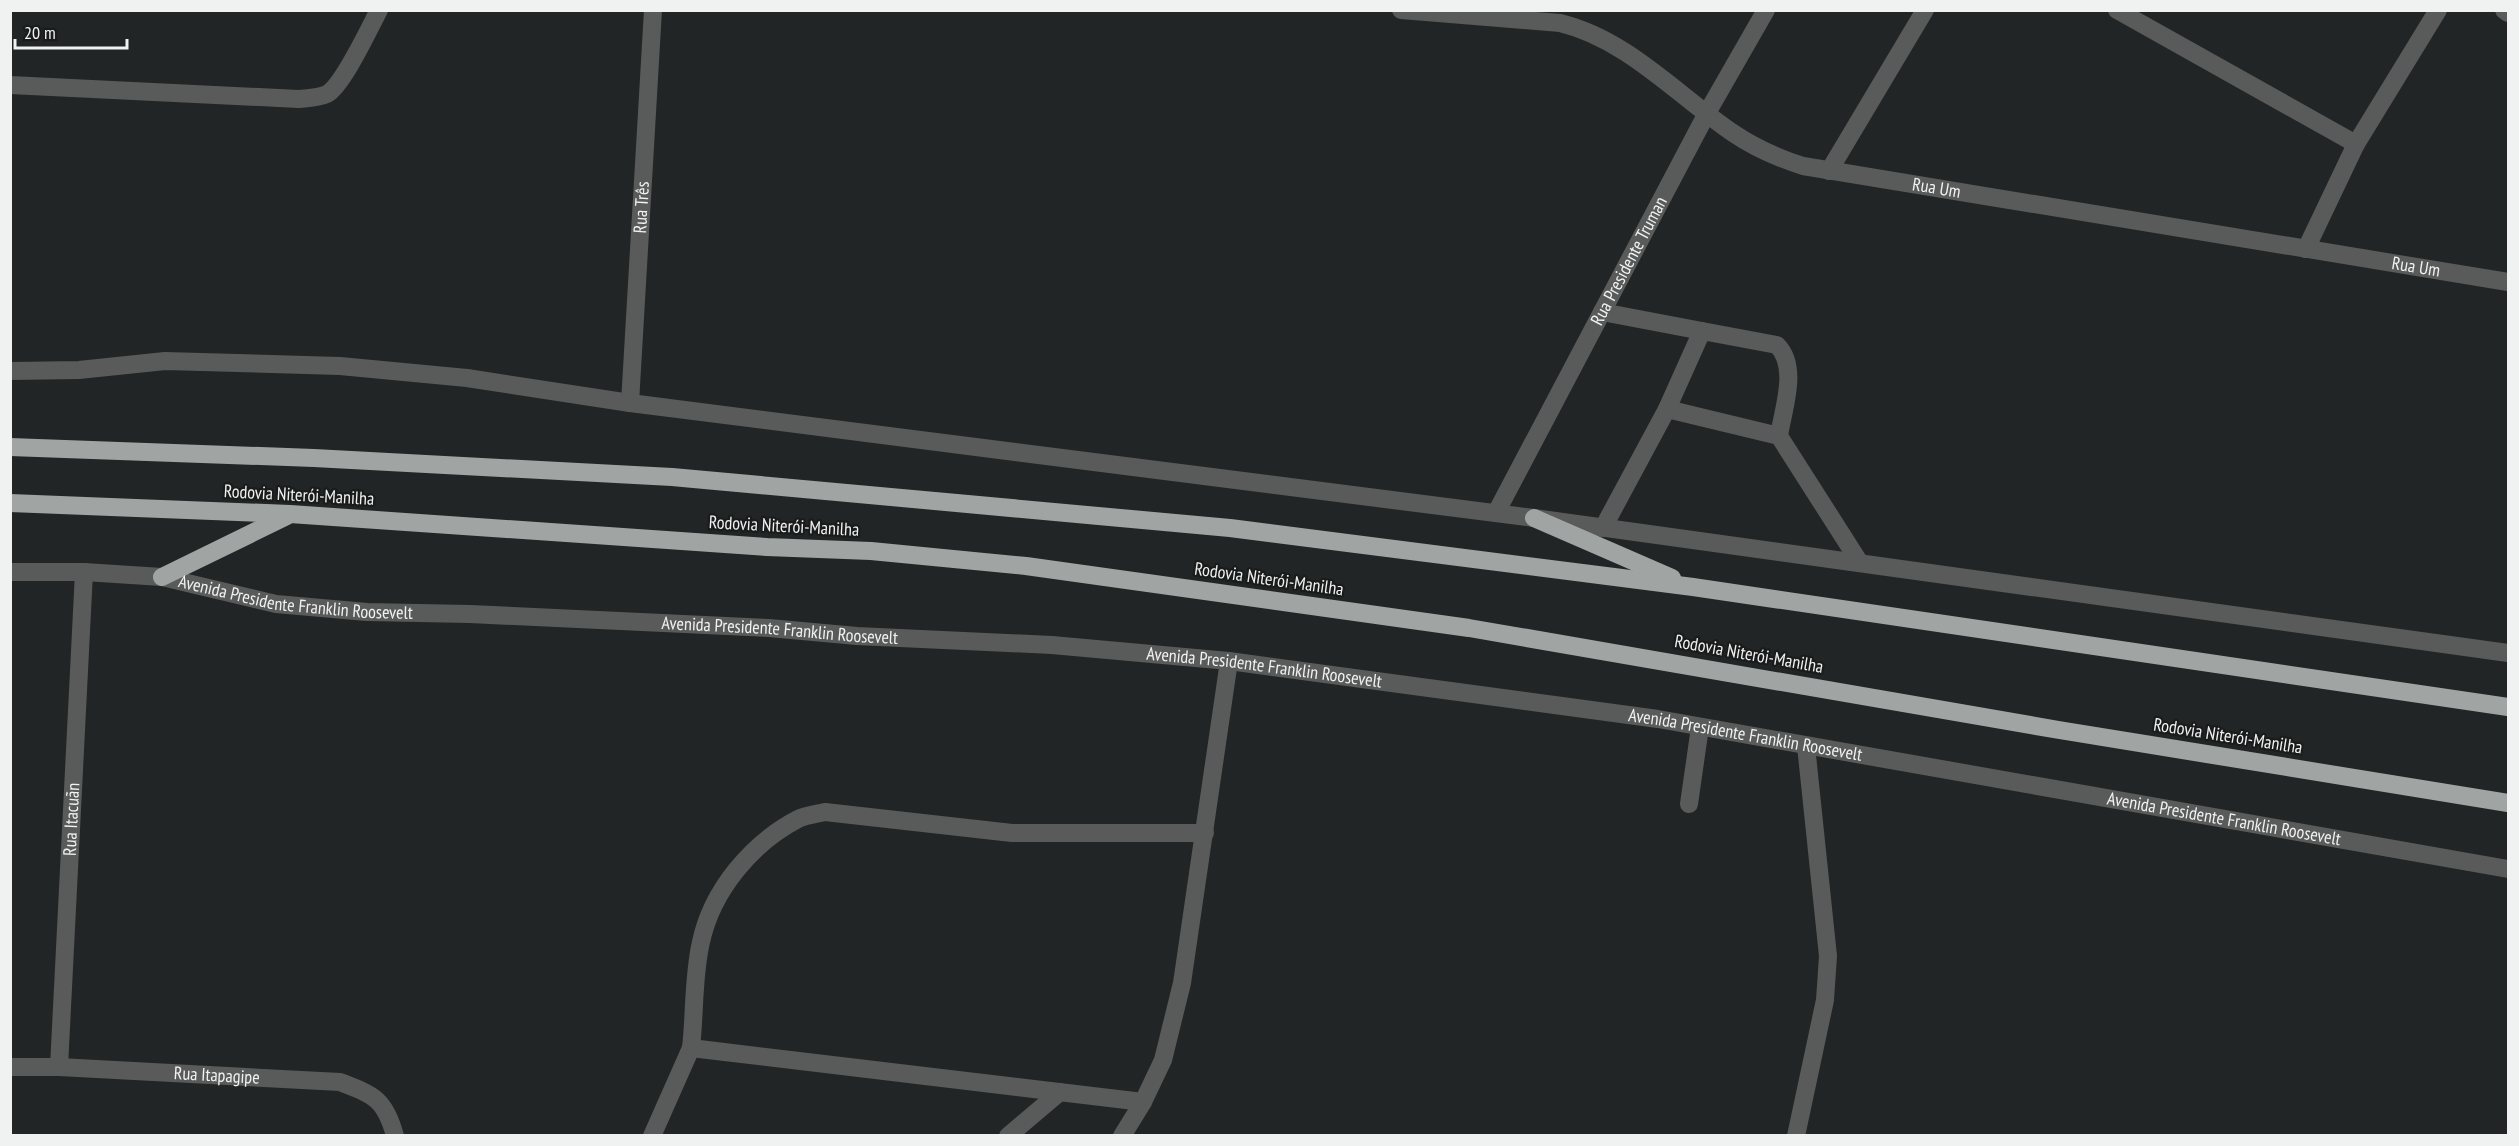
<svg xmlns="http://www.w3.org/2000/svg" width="2519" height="1146" viewBox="0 0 2519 1146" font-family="'PT Sans Narrow',sans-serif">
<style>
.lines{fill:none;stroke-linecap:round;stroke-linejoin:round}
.minor{stroke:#595a5a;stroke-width:18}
.highway{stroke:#a0a5a4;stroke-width:18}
.labels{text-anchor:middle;stroke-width:4.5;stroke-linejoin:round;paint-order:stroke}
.street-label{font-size:18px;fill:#f0f2f2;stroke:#191c1b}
</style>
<rect width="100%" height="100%" fill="#222525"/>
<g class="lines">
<g class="minor">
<path id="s1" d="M1401 10 1560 23C1627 39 1677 95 1733 133 1755 148 1778 158 1803 166L2508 282"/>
<polyline points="2117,10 2356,144"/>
<polyline points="2504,10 2508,13"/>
<path d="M10 85 299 99C308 98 319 98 327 94 343 85 369 29 379 10"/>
<polyline points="1829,171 1925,10"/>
<polyline points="2306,249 2356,144 2438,10"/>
<polyline points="1602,312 1702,331"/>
<polyline points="10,371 79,370 165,361 340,366 467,378 630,403 1534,518 2508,653"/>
<path id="s2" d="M630 403 653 10"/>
<polyline points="1667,409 1779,436"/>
<path id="s3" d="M1496 513 1707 113 1766 10"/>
<path d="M1603 528 1667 409 1702 331 1777 345C1799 367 1783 409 1779 436L1860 563"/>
<path id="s4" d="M10 572H84L162 577 276 604 367 612 470 614 769 628 857 636 1052 645 1229 661 1658 719 2508 869"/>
<polyline points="1689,804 1700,727"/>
<path id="s5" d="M10 1067H59L340 1082C374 1095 385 1099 395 1136"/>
<path id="s6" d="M59 1067 84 572"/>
<path d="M1143 1102 691 1048C695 1013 693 976 701 942 712 890 752 843 798 819 806 815 817 814 825 812L1012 833H1205"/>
<polyline points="652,1136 691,1048"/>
<polyline points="1008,1136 1060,1092"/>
<polyline points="1122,1136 1143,1102 1163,1060 1182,983 1229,661"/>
<polyline points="1796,1136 1825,1000 1828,956 1806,746"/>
</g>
<g class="highway">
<polyline points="10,447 314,458 672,477 1230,528 1693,587 2508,707"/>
<polyline points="10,503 290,514 767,547 871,551 1026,566 1469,628 2059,730 2508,803"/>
<polyline points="1534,518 1672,578"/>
<polyline points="162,577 287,516"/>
</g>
</g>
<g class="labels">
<g class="street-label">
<text dy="6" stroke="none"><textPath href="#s1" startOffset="579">Rua Um</textPath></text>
<text dy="6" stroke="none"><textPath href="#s2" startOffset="196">Rua Três</textPath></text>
<text dy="6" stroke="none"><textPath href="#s3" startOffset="285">Rua Presidente Truman</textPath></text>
<text dy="6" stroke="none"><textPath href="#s1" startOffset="1065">Rua Um</textPath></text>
<text transform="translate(299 495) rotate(3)" y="6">Rodovia Niterói-Manilha</text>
<text transform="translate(784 526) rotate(3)" y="6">Rodovia Niterói-Manilha</text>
<text transform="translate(1269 579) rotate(8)" y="6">Rodovia Niterói-Manilha</text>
<text dy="6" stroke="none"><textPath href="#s4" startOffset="288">Avenida Presidente Franklin Roosevelt</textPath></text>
<text dy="6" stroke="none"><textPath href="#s4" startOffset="774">Avenida Presidente Franklin Roosevelt</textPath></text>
<text transform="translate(1749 654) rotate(10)" y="6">Rodovia Niterói-Manilha</text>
<text dy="6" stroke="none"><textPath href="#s4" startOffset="1260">Avenida Presidente Franklin Roosevelt</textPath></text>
<text dy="6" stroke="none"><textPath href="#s4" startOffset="1746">Avenida Presidente Franklin Roosevelt</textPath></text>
<text transform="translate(2228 736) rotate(9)" y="6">Rodovia Niterói-Manilha</text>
<text dy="6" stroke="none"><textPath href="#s4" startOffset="2232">Avenida Presidente Franklin Roosevelt</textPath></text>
<text dy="6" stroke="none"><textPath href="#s6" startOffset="248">Rua Itacuãn</textPath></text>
<text dy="6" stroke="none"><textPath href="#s5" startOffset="207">Rua Itapagipe</textPath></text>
</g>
</g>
<rect width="2519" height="1146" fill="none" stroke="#f0f2f2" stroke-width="24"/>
<path d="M15 39v9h112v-9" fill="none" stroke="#f0f2f2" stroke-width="3"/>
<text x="24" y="39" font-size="18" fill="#f0f2f2" stroke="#191c1b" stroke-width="4.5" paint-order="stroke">20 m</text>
</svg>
